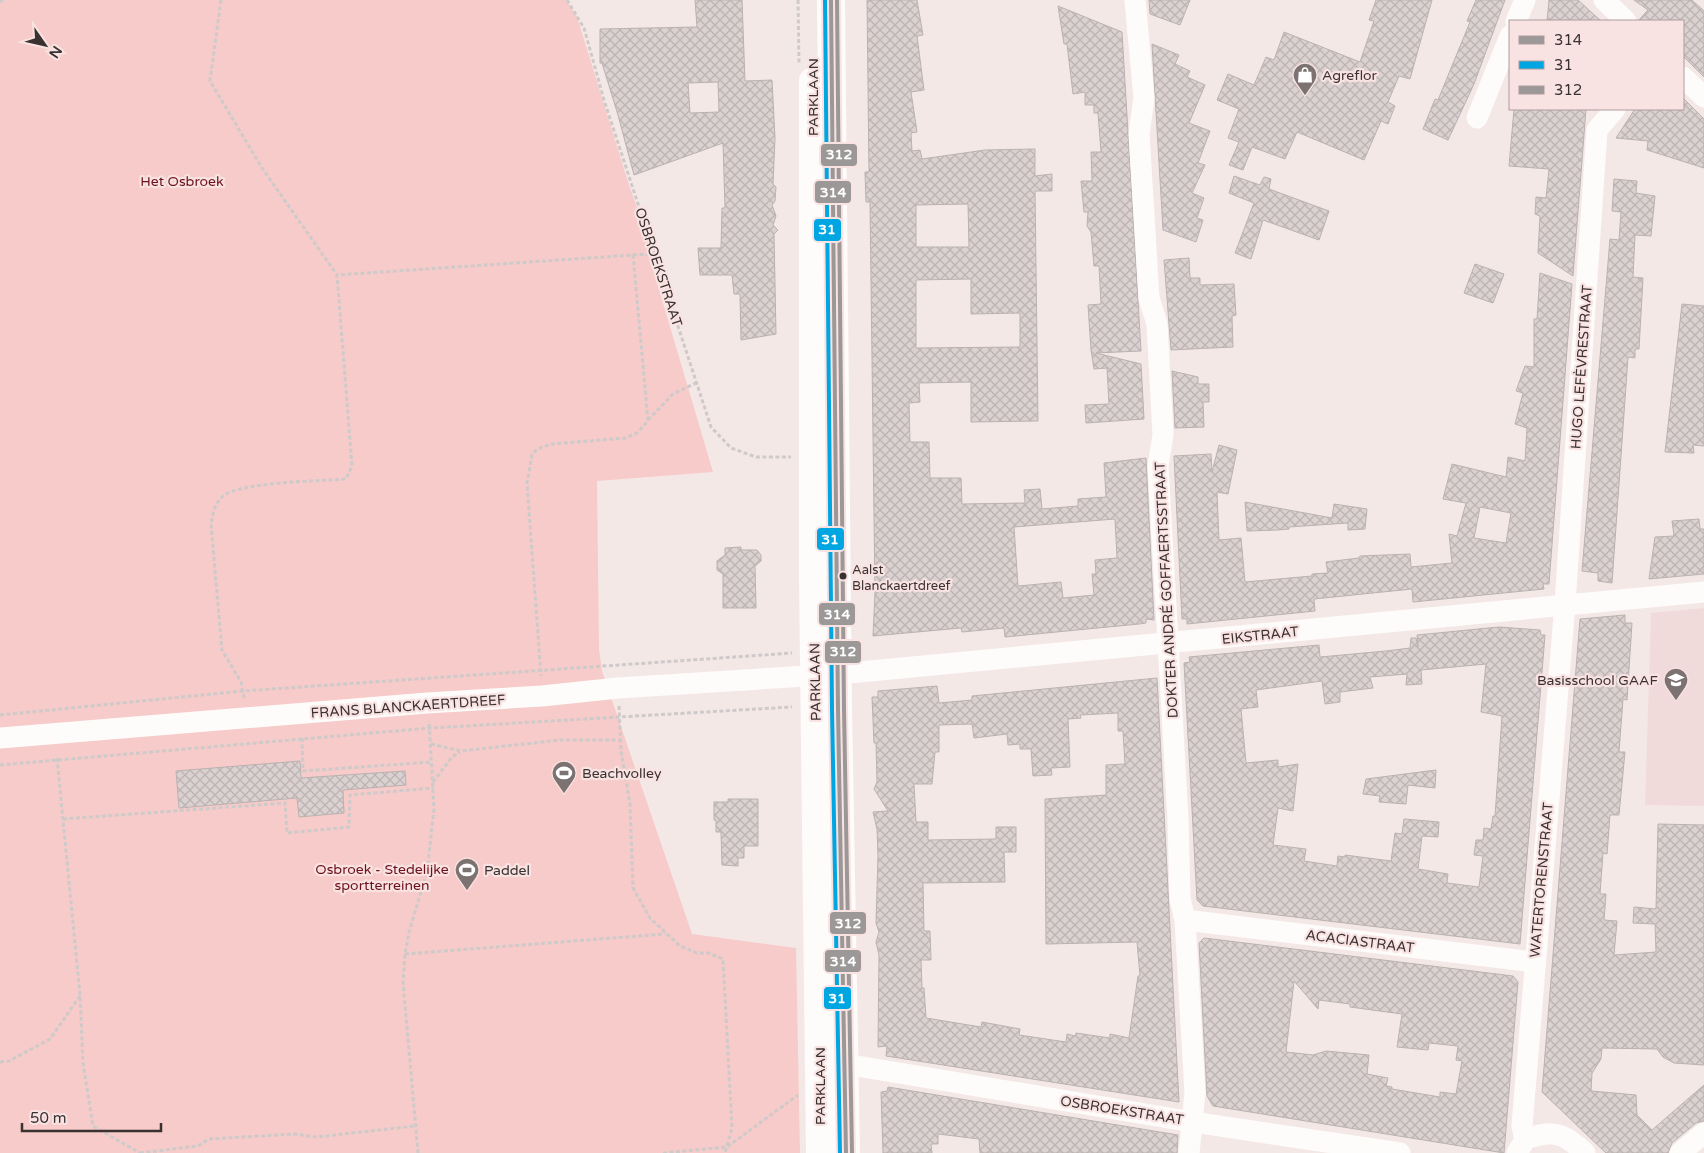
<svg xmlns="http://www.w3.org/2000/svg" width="1704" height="1153" viewBox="0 0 1704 1153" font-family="'Varela Round',sans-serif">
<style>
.built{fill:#f0dbda}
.park{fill:#f6cbc9}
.building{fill:url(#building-cross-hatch);stroke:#bab1b1;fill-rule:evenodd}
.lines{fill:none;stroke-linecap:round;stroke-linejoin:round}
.path{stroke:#cfcaca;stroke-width:3;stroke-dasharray:4 2.5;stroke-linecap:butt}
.street{stroke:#fdfcfb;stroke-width:21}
.primary{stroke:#fdfcfb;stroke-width:28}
.bus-1-casing{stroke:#f9e3e2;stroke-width:8}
.bus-2-casing{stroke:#f9e3e2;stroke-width:8}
.bus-3-casing{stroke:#f9e3e2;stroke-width:8}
.bus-1{stroke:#9c9898;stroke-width:4}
.bus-2{stroke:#00a6e2;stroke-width:4}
.bus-3{stroke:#9c9898;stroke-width:4}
.bus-dot{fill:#3a3231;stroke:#f9e3e2;stroke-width:2}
.labels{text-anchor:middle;stroke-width:4.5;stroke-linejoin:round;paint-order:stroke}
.bus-label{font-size:13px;fill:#3a3231;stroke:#f9e3e2;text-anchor:start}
.poi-label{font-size:14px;fill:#3a3231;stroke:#f9e3e2;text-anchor:start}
.street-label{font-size:14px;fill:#3a3231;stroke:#f9e3e2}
.park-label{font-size:14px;fill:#6d121c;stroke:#f9e3e2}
.line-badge{stroke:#f9e3e2;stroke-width:2}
.badge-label{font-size:14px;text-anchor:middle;font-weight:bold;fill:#fff}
</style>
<defs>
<pattern id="building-cross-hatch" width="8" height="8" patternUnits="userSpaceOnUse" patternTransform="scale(1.25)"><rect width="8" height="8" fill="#dad1d0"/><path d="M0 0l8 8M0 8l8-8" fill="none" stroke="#bcb4b3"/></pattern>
</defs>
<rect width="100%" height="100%" fill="#f4e8e7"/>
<polygon class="built" points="1704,608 1704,806 1645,805 1651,613"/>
<polygon class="park" points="0,0 566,0 577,17 629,185 655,258 650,259 713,472 597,481 599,649 602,671 692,934 796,948 800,1153 0,1153"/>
<g class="building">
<path d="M695 0H742L745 81 772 80 775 138 773 184 776 187 775 201 772 205 776 216 773 225 778 230 774 234 776 334 741 340 740 294H734L732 275H700L698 248H721L722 208H725L723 143 634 175 618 115 602 63H600V29L697 27ZM718 82 719 112 690 113 688 83Z"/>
<path d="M867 0H917L923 35 917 36 924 90 911 92 917 132 911 133 912 151 920 150 922 159 985 150 1035 149V176L1052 174V191H1035L1038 421 971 422V382L919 383 920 402 909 403 910 442H929L930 478H961L962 504 1025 503 1024 490 1040 489 1042 509 1078 506V499L1106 497 1104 463 1146 458 1154 620 1146 619V623L1139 624 1005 637 1004 628 962 632 961 628 873 636 875 593 870 202H866L865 172H869ZM968 204 969 247H916V205ZM971 279V314L1020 313V347L916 348V280ZM1115 519 1117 558 1095 560 1096 574H1092L1094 595 1063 598 1061 582 1018 586 1014 527Z"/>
<polygon points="1149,0 1190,0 1180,25 1150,14"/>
<polygon points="1376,0 1432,0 1410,79 1399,76 1388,102 1395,106 1388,124 1381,121 1364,160 1297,132 1285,159 1252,147 1243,170 1229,165 1239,142 1228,138 1239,109 1217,100 1228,74 1254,85 1266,57 1274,60 1284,32 1360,62 1374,21 1369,20"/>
<polygon points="1476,0 1505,0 1474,84 1448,140 1423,129 1435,99 1438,100 1470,22 1467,21"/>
<polygon points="1549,0 1578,0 1601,21 1547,21"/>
<polygon points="1634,0 1692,0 1704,11 1704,77 1683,56 1683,21 1638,21 1648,10"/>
<polygon points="1058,6 1122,32 1141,351 1096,353 1141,364 1144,419 1086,423 1085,405 1109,404 1107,368 1094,369 1091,350 1088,305 1101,304 1099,266 1094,266 1091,232 1087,226 1088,212 1084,212 1081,181 1092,181 1091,152 1101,152 1098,113 1094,113 1094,105 1085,105 1085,92 1073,94 1067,44 1064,44"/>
<polygon points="1152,44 1179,55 1175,64 1190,71 1187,77 1205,85 1189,123 1210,131 1198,163 1205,165 1192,193 1204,198 1197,218 1203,220 1196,242 1163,230"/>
<polygon points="1683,98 1704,119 1704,168 1647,150 1648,141 1616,138 1635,109 1683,109"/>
<polygon points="1514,109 1586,109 1573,276 1538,253 1540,216 1535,214 1536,197 1546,198 1549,169 1509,166"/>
<polygon points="1234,176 1260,185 1264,177 1271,179 1269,189 1329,211 1319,240 1263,220 1251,259 1235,253 1254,203 1229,193"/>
<polygon points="1614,179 1637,181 1636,193 1655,196 1651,236 1635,235 1633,277 1643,278 1639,349 1635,349 1635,358 1628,357 1612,583 1598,581 1598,573 1582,571 1610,239 1619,240 1621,212 1612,211"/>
<polygon points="1189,258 1190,278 1200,278 1200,285 1234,284 1236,315 1232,316 1233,347 1171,350 1164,260"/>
<polygon points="1475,264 1504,274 1493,303 1464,293"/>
<path d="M1540 273 1572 284 1549 584H1543L1544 589 1413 602 1412 589 1314 599 1315 611 1187 624V619H1182L1174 456 1211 454 1212 472 1219 445 1237 450 1228 494 1217 492 1219 540 1241 538 1245 582 1312 576V574L1328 573 1326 562 1359 558 1360 556 1410 554 1411 567 1452 563 1449 534 1457 536 1466 503 1443 499 1452 464 1506 477 1508 457 1525 461 1527 428 1515 424 1523 393 1516 391 1525 366 1534 367V319H1537ZM1480 507 1511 513 1506 543 1474 538Z"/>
<polygon points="1682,304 1704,306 1704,446 1693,445 1694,453 1665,452"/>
<polygon points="1172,371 1198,377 1198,384 1209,384 1209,402 1203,402 1204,427 1175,428"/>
<polygon points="1245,502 1332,518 1334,504 1367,509 1365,529 1348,530 1348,523 1289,527 1289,529 1278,530 1247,531"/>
<polygon points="1699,519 1700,529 1704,529 1704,574 1649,579 1655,537 1674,536 1672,521"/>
<polygon points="741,547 741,550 757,550 761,555 761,561 755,566 756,608 723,608 723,574 717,570 717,561 725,555 725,548"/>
<polygon points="1625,615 1625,623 1632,623 1627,700 1623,699 1619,752 1625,752 1619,815 1610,815 1607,854 1603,853 1600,894 1606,894 1604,920 1617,921 1614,955 1656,952 1655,924 1633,923 1634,907 1656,909 1658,824 1704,825 1704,1065 1674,1063 1663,1057 1657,1049 1602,1048 1601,1059 1592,1073 1591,1091 1636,1095 1637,1115 1652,1130 1704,1085 1704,1121 1696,1123 1672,1143 1668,1153 1606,1153 1542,1092 1580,619"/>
<path d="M1499 627 1540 630 1541 635H1545L1520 944 1203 906 1197 900 1184 663 1190 662 1189 657 1319 645 1320 657 1386 651 1410 648 1411 638H1416L1418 647 1417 635ZM1486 664 1481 712 1502 716 1495 816H1493L1491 829 1484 828 1483 840H1476L1474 855 1483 856 1479 887 1447 883 1448 874 1418 869 1422 836 1438 837 1439 822 1404 819 1402 834 1395 833 1391 861 1345 855V857L1338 856 1337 866 1304 861 1306 849 1273 845 1278 808 1293 811 1298 764 1278 767V760L1246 763 1241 709 1258 707 1256 690 1322 681 1325 704 1340 702V692L1373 688 1370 677 1407 674 1406 685 1422 684 1421 670Z"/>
<path d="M1157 678 1179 1102 886 1056 887 1046 878 1047 879 955 876 942 879 932 876 923 878 856 877 829 873 812 888 811 874 789 877 782 876 743H874L872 697H878V691L937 686 939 703 972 700V696ZM1118 713V731H1123L1125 764 1106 765V795L1045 799 1046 944 1137 942 1140 976H1138L1129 1038 1110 1034V1038L1076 1033 1075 1036 1067 1034 1066 1042 1019 1035 1020 1029 982 1022 981 1027 926 1018 924 988H922L921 960H931L930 931H924L923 883 1005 882 1004 852H1016V827H996V839L928 840V822H916L914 784H932L935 752H939V725L972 724 974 738 1007 734 1008 745 1020 744V749H1031L1033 776 1052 775 1051 768 1070 767 1068 719 1081 718 1080 715Z"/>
<polygon points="300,761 301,778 405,771 406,785 343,790 344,813 299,817 297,798 179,808 176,771"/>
<polygon points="1436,770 1435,788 1408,785 1406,804 1379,802 1380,796 1363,794 1366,779"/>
<polygon points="728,799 758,799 758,846 744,846 744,858 738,858 738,866 722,865 721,832 716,832 716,820 714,820 714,802 728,802"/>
<path d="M1204 938 1513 976 1518 982 1504 1153 1213 1106 1207 1096 1199 943ZM1294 981 1318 1009 1319 1000 1350 1004V1007L1402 1014 1397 1047 1428 1050 1429 1043 1458 1046 1456 1060 1462 1061 1456 1094 1440 1092V1097L1392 1089V1087L1386 1086 1388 1078 1367 1074 1369 1055 1326 1051 1313 1055 1286 1052Z"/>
<polygon points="888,1087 1178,1135 1177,1153 980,1153 979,1139 938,1134 938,1144 931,1144 932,1153 883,1153 881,1092 887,1091"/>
</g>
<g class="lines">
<g class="path">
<polyline points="221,0 210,81 262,168 337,275"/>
<polyline points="567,0 584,28 604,100 711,427 731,448 756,457 791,457"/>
<polyline points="798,0 799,64"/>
<polyline points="0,2 3,0"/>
<polyline points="633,255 655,254"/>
<polyline points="648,420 673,394 696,383"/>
<path d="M244 698 241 682 222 650 211 524C213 514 214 504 223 496 240 482 320 481 346 479L352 466 337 275 633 255 648 421 637 433 625 438 552 444 537 449 532 455 527 483 541 676"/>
<polyline points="619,706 621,751 630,804 633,888 650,918 680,946 697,953 708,953 723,959 732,1128 725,1153"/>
<polyline points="0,715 243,691 792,653"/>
<polyline points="302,738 303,771 432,762"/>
<polyline points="431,744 461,751 560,740 621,740"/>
<polyline points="57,758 80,995 83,1063 93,1126 140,1153"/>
<polyline points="0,765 430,728 792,707"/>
<polyline points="433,782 452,757 460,752"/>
<polyline points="63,819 285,803 287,833 349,827 350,795 433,788"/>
<polyline points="405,954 665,934"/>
<polyline points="0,1062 9,1061 50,1039 80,996"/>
<polyline points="140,1153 198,1146 209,1139 294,1134 316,1137 415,1126"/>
<polyline points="418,1153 403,982 405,954 409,932 427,872 434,809 429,721"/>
<polyline points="663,1153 727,1147 798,1095"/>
</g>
<g class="street">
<polyline points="1135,0 1144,98 1139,134 1149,298 1157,324 1163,435 1158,466 1178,819 1180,899 1185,920 1195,1093 1189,1153"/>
<polyline points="1604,0 1626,21"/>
<polyline points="1516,21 1525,0"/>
<polyline points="1683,77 1704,97"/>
<polyline points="1477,118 1510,36"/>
<polyline points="0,738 427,703 542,696 618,688 838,674 1704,592"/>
<polyline points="1185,920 1534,962"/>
<polyline points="845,1064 1193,1122 1400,1153"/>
<path d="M1533 1137C1556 1128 1569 1138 1585 1153"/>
<polyline points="1517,1153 1525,1140 1522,1126 1565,604 1597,130 1615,109"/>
<polyline points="1680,1153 1704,1133"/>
</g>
<g class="primary">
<polyline points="831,0 838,709 846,1153"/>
<polyline points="813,81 813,579 820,1153"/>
</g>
<defs>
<polyline id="bus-1" points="831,0 838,709 846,1153"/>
<polyline id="bus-2" points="825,0 832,709 840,1153"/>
<polyline id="bus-3" points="837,0 844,709 852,1153"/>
</defs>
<use href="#bus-1" class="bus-1-casing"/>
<use href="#bus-2" class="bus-2-casing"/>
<use href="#bus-3" class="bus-3-casing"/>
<use href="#bus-1" class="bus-1"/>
<use href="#bus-2" class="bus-2"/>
<use href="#bus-3" class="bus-3"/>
</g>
<defs>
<symbol id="shop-pin" viewBox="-11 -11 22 30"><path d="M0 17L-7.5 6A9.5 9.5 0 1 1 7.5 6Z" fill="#7b7271" stroke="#f9e3e2"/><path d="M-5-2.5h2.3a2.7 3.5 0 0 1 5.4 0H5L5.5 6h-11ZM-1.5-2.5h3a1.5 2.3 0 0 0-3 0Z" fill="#fff"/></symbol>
<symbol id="school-pin" viewBox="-11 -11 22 30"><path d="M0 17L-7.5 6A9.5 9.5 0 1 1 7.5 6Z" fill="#7b7271" stroke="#f9e3e2"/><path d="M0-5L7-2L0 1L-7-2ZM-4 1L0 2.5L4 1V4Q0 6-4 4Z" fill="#fff"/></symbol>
<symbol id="stadium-pin" viewBox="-11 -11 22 30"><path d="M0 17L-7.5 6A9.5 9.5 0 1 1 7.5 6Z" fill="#7b7271" stroke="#f9e3e2"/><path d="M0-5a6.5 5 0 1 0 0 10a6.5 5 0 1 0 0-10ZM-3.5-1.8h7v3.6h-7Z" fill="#fff"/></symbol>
</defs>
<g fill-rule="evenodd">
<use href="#shop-pin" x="1291" y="61" width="28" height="38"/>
<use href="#school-pin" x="1662" y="666" width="28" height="38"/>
<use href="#stadium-pin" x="550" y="759" width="28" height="38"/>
<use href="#stadium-pin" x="453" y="856" width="28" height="38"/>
</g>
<circle class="bus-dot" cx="843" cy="576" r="4.5"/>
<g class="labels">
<g class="bus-label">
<text x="852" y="574">Aalst<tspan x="852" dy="16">Blanckaertdreef</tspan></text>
</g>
<g class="poi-label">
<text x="1322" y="80">Agreflor</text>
<text x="1658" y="685" text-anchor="end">Basisschool GAAF</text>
<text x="582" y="778">Beachvolley</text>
<text x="484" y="875">Paddel</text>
</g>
<g class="street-label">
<text transform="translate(813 97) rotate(-90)" y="5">PARKLAAN</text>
<text transform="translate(659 267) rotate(72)" y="5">OSBROEKSTRAAT</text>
<text transform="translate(1581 367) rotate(-86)" y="5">HUGO LEFÈVRESTRAAT</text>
<text transform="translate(1166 590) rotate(-93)" y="5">DOKTER ANDRÉ GOFFAERTSSTRAAT</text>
<text transform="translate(1260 635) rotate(-6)" y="5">EIKSTRAAT</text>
<text transform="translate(815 682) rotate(-91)" y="5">PARKLAAN</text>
<text transform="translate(408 706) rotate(-4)" y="5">FRANS BLANCKAERTDREEF</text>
<text transform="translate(1541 880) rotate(-85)" y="5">WATERTORENSTRAAT</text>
<text transform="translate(1360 941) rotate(7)" y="5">ACACIASTRAAT</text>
<text transform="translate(820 1086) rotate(-90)" y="5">PARKLAAN</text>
<text transform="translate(1122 1110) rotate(9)" y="5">OSBROEKSTRAAT</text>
</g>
<g class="park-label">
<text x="182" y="186">Het Osbroek</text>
<text x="382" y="874">Osbroek - Stedelijke<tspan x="382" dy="16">sportterreinen</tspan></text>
</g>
</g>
<g class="line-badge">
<rect x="820" y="143" width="38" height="24" rx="5" fill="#9c9898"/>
<rect x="814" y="180" width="38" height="24" rx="5" fill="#9c9898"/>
<rect x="813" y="218" width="29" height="24" rx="5" fill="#00a6e2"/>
<rect x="816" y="527" width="29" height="24" rx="5" fill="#00a6e2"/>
<rect x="818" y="602" width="38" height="24" rx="5" fill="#9c9898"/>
<rect x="824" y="640" width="38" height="24" rx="5" fill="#9c9898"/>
<rect x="829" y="911" width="38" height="24" rx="5" fill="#9c9898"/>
<rect x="824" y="949" width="38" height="24" rx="5" fill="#9c9898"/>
<rect x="823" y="986" width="29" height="24" rx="5" fill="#00a6e2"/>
</g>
<g class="badge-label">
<text x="839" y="159">312</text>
<text x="833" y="197">314</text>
<text x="827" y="234">31</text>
<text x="830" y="544">31</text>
<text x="837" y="619">314</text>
<text x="843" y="656">312</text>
<text x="848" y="928">312</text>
<text x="843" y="966">314</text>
<text x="837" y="1003">31</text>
</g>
<rect x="1509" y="20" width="175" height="90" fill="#f9e3e2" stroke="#ad9c9b"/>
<rect x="1519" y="36" width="25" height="8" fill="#9c9898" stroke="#ad9c9b"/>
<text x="1554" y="45" font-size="15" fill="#3a3231">314</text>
<rect x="1519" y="61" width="25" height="8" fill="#00a6e2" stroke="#ad9c9b"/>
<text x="1554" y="70" font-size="15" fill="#3a3231">31</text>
<rect x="1519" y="86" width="25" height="8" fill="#9c9898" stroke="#ad9c9b"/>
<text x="1554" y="95" font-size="15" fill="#3a3231">312</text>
<g transform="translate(45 45) rotate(124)" stroke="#f9e3e2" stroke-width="4" paint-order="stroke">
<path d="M0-4L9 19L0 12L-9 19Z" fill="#3a3231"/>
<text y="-8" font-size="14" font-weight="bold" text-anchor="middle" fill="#3a3231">N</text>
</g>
<path d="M22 1123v8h139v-8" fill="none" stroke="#3a3231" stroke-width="2.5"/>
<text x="30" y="1123" font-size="15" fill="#3a3231" stroke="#f9e3e2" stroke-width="4" paint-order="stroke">50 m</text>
</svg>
